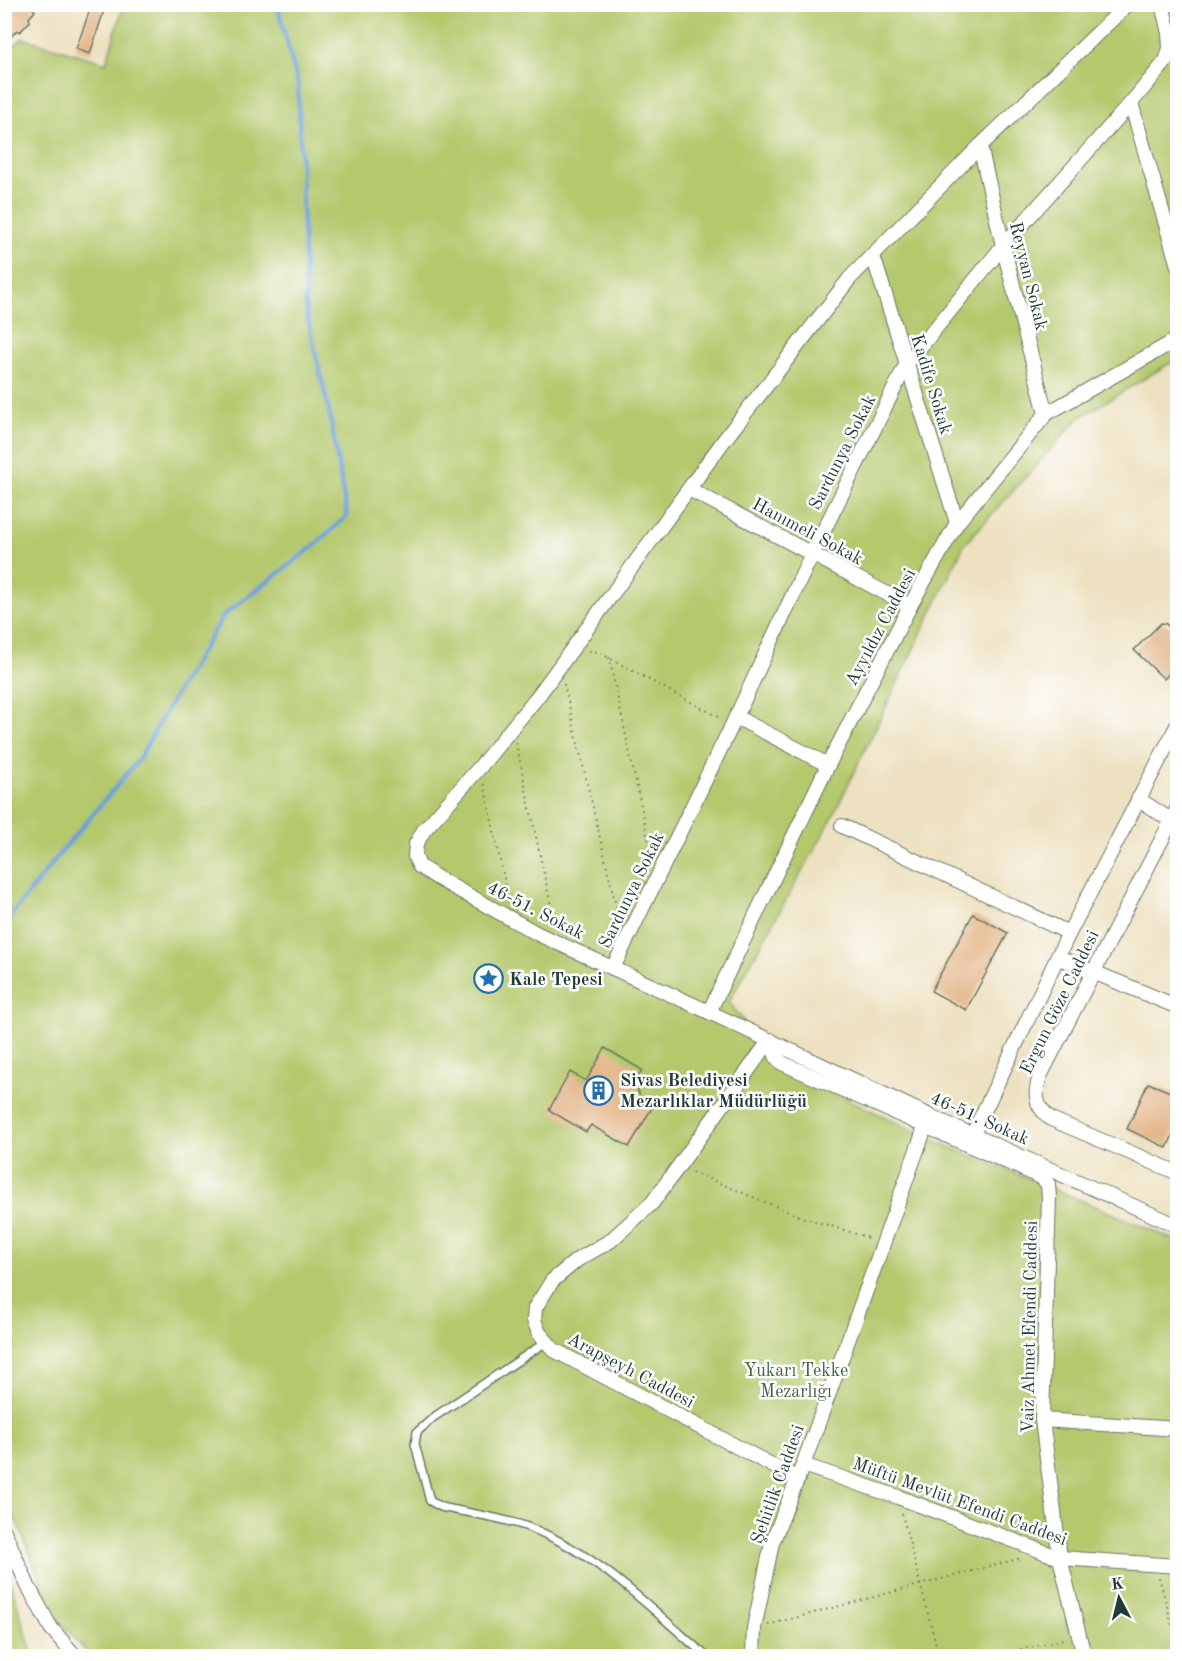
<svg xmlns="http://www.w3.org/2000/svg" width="1182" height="1661" viewBox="0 0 1182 1661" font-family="'Old Standard TT',serif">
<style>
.green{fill:#b4c86c;stroke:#6a8250;stroke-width:1.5}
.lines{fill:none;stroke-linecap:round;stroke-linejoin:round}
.stream{stroke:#699dd5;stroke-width:4.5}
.building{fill:#e4b98e}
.lane-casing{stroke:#677665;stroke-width:10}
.street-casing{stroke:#677665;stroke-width:16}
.path{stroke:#677665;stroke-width:2;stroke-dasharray:1.5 4.5;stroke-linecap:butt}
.lane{stroke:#fff;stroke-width:7}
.street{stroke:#fff;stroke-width:14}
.labels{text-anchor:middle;stroke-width:5;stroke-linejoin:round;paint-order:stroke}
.street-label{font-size:18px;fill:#1f3d34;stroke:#fff}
.poi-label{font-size:18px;font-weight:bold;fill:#1f3d34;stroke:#fff;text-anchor:start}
.park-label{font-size:18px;fill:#446042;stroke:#fff}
</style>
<rect width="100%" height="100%" fill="#fff"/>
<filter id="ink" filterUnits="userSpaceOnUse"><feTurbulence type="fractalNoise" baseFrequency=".0167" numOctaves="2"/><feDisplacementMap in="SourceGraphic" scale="12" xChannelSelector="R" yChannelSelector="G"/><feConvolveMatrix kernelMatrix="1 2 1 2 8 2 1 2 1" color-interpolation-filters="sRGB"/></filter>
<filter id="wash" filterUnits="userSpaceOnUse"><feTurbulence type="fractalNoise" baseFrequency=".008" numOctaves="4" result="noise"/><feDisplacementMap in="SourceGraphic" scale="24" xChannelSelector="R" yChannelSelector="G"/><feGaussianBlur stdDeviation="1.35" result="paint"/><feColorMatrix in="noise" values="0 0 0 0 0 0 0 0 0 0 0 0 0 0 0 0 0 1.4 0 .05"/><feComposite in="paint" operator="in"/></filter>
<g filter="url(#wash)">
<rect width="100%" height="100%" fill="#eee1c1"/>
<g class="green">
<polygon points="124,4 1177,5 1177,359 1079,418 964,545 831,820 729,1002 776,1065 940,1143 1045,1185 1177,1241 1177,1656 90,1656 51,1611 22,1533 4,1496 4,54 23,38 106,63"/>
<polygon points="4,1565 5,1565 33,1656 5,1656"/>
</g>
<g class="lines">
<polyline class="stream" points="4,924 62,851 139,759 179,688 224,615 314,546 347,516 329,411 306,311 298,84 277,4"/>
</g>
<g id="blocks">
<g class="building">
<polygon points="12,4 29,4 35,11 29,18 30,21 20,32 17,30 4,44 4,12"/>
<polygon points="92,4 106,4 90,54 76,49"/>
<polygon points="1161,623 1166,624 1178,635 1178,664 1164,679 1134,650"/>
<polygon points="973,914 1008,933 966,1010 931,991"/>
<polygon points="605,1048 642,1070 635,1081 641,1100 653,1106 629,1147 591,1125 586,1132 549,1110 570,1072 586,1081"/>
<polygon points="1148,1083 1178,1095 1178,1123 1167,1148 1127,1129"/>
</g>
</g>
</g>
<g filter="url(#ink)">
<use href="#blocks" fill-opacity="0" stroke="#677665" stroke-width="1.5"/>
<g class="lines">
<defs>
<path id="lane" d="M546 1342 434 1417 417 1432 415 1444 430 1501 441 1507C468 1513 499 1517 525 1526 596 1551 651 1609 706 1656"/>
<g id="street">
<polyline points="1128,4 980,146 850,278 725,439 538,696 480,767 424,830 416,844 415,856 419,866 439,879 538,934 709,1012 934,1118 1178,1226"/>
<polyline points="1131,103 1178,266"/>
<polyline points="980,146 1003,246 1046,414"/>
<polyline points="873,256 957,523"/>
<polyline points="689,489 910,606"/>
<polyline points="736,717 828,765"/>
<polyline points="1138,799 1177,824"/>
<path d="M1178 808 1040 1076C1034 1095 1035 1106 1051 1119L1178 1173"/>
<polyline points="842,826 1069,933"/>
<polyline points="1057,957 1178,1007"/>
<polyline points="613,968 736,717 812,554 907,363 1003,246 1131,103 1166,61 1170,48 1169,33 1162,4"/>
<polyline points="709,1012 828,765 910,606 957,523 1046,414 1178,339"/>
<polyline points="770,1040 777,1058 782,1063 1041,1177 1048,1184 1049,1198 1042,1420 1060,1558 1084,1656"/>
<polyline points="770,1040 652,1203 610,1241 577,1260 552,1281 535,1308 534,1320 539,1333 554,1350 798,1479"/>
<polyline points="973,1134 1069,933 1178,724"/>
<polyline points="1042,1420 1178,1429"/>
<polyline points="803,1465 898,1497 1060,1558 1178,1566"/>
<polyline points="4,1531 28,1586 51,1628 75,1656"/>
<polyline points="753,1656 754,1628 772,1543 803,1465 926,1125"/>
</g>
</defs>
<use href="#lane" class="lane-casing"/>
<use href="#street" class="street-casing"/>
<g class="path">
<polyline points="589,651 598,652 722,719"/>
<polyline points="609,657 652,857"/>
<polyline points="564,684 620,923"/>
<polyline points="516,743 555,925"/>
<polyline points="484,784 509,902"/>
<polyline points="692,1172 802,1217 869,1238"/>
<polyline points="902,1514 939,1656"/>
<polyline points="1159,1577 1178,1647"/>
<polyline points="768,1625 1021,1558"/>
<polyline points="997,1656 1067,1638"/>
</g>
<use href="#lane" class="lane"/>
<use href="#street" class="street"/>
</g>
</g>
<defs>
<symbol id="sight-ring" viewBox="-11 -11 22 22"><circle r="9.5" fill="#fff" stroke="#1f6fb2" stroke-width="1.5"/><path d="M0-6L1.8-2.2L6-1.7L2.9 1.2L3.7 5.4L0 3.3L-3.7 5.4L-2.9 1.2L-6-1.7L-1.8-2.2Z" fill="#1f6fb2"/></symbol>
<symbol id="building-ring" viewBox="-11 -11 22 22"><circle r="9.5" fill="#fff" stroke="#1f6fb2" stroke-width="1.5"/><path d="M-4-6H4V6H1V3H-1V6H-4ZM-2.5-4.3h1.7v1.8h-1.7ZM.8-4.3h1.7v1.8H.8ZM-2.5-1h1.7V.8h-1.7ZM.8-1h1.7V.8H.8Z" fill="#1f6fb2"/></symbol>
</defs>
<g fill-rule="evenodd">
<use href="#sight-ring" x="472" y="962" width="33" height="33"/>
<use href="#building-ring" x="582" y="1074" width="33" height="33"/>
</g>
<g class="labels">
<g class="street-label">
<text transform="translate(1029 276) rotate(76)" y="6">Reyyan Sokak</text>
<text transform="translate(932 384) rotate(73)" y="6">Kadife Sokak</text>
<text transform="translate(842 452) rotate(-63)" y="6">Sardunya Sokak</text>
<text transform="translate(808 531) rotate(28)" y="6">Hanımeli Sokak</text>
<text transform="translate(880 627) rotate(-62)" y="6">Ayyıldız Caddesi</text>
<text transform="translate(631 890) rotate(-64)" y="6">Sardunya Sokak</text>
<text transform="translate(536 910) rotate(27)" y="6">46-51. Sokak</text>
<text transform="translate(1059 1002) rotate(-64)" y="6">Ergun Göze Caddesi</text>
<text transform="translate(980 1118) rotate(24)" y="6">46-51. Sokak</text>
<text transform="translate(1029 1327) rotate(-89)" y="6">Vaiz Ahmet Efendi Caddesi</text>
<text transform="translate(631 1370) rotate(28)" y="6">Arapşeyh Caddesi</text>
<text transform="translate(777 1484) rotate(-70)" y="6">Şehitlik Caddesi</text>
<text transform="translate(960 1501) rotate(20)" y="6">Müftü Mevlüt Efendi Caddesi</text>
</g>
<g class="poi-label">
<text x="509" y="985">Kale Tepesi</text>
<text x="620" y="1086">Sivas Belediyesi<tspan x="620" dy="21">Mezarlıklar Müdürlüğü</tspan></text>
</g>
<g class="park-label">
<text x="796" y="1376">Yukarı Tekke<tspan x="796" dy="21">Mezarlığı</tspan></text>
</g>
</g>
<rect width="1182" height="1661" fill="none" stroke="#fff" stroke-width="24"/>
<g transform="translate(1119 1598) rotate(353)" stroke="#ffffff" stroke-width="4.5" paint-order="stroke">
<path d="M0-4.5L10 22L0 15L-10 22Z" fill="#1f3d34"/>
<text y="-9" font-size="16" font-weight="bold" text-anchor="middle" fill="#1f3d34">K</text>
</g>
</svg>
